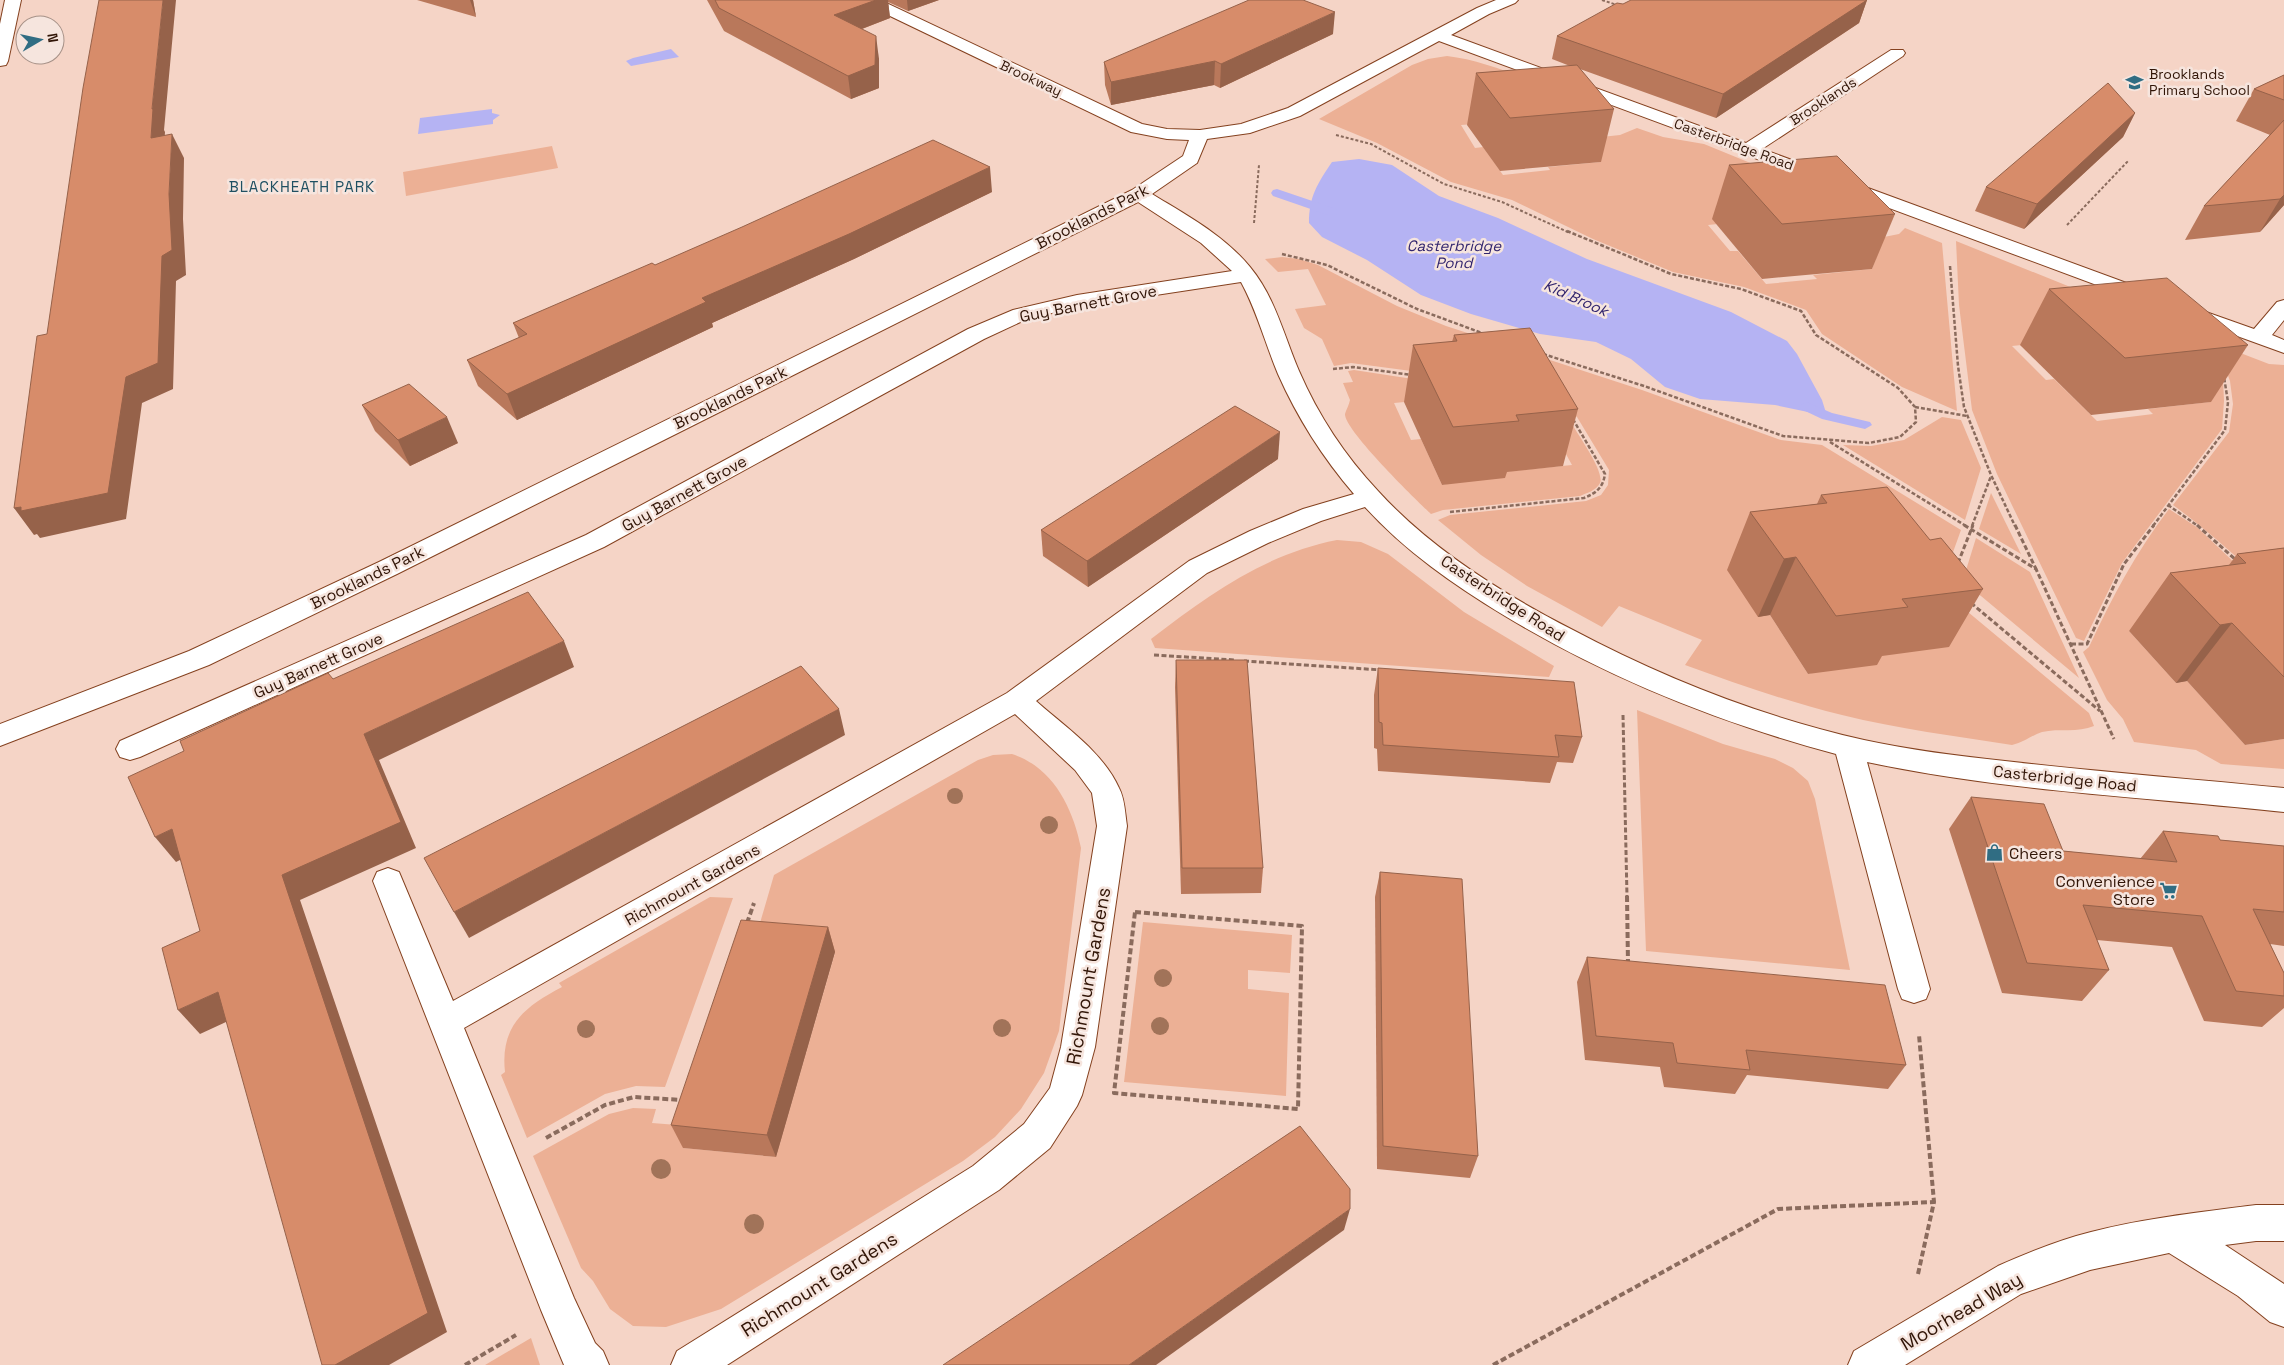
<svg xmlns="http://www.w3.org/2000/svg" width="2284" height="1365" viewBox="0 0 2284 1365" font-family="'Space Grotesk',sans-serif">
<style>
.green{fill:#ecb095}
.water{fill:#b5b3f3}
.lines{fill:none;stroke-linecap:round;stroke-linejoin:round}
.stream{fill:#b5b3f3;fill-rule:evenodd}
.minor-casing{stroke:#84411f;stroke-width:2}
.path-far3{stroke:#8a6b5d;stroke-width:2;stroke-dasharray:3 2;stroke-linecap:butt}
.path-far2{stroke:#8a6b5d;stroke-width:2.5;stroke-dasharray:4 2;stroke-linecap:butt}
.path-far1{stroke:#8a6b5d;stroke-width:3;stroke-dasharray:5 2.5;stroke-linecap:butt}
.path{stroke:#8a6b5d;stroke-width:4;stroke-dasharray:6 3;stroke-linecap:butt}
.minor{fill:#fff;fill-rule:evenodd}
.tree{fill:#a17359}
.wall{fill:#b9785b}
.shaded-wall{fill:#96624a}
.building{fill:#d78c6a;stroke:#96624a}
.labels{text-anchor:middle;stroke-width:5;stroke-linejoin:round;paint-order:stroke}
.far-poi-label{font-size:14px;fill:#311507;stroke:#f6e5de;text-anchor:start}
.far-street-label{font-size:14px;fill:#311507;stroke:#f6e5de}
.far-neighbourhood-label{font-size:15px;letter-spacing:1px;fill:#1f5062;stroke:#f6e5de}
.far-water-label{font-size:15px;font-style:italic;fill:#32256e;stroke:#f6e5de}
.street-label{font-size:16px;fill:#311507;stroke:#f6e5de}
.poi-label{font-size:16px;fill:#311507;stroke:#f6e5de;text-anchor:start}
.near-street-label{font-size:19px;fill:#311507;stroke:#f6e5de}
</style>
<rect width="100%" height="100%" fill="#f5d4c6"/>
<g class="green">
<path d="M1447 56C1491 61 1538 85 1579 100L1514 121 1461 125 1475 148 1483 147 1503 175 1550 170 1548 167 1601 162 1583 139 1620 135 1637 128 1663 137 1704 144 1770 171 1766 219 1708 225 1730 251H1738L1766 284 1817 279 1813 275 1872 269 1884 237 1899 234 1905 228 1942 243 1957 411 1902 387 1822 334 1806 310 1744 287 1673 272 1593 239 1512 200 1451 182 1377 143 1319 119 1412 65 1428 59Z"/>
<polygon points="552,146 558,168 406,196 403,172"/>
<polygon points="1956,241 2162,324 2073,340 2012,346 2046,380 2054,379 2097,421 2153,414 2148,409 2210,402 2223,379 2224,401 2222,429 2122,563 2084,641 2076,638 1997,474 1972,410 1959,305"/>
<path d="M1282 257 1299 259 1318 265 1397 306 1446 326 1642 390 1781 440 1822 445 1961 530 1944 577 1758 617 1770 615 1808 674 1871 657 1962 607 2089 713 2094 726C2078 733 2059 728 2042 732 2032 735 2025 742 2012 745 1956 736 1898 729 1842 715 1789 702 1737 684 1685 665L1702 640 1619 606 1602 627 1527 586 1481 555 1438 520 1450 515 1586 501 1601 495 1608 485 1609 470 1577 417 1565 407 1434 374 1351 363 1334 366 1322 339 1304 328 1295 309 1326 305 1308 269 1278 272 1265 259Z"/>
<path d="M2230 349 2269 364 2284 365V597C2246 567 2212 533 2173 505L2229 432 2233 404 2230 381 2221 357Z"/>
<path d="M1354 370 1426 381 1446 398 1394 403 1411 440 1421 439 1442 485 1502 472 1572 465 1551 427 1572 424C1578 435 1605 472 1600 483 1596 491 1586 493 1580 496L1443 510 1431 514C1417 501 1344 430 1345 414 1346 410 1349 405 1350 400L1343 383 1353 382 1348 371Z"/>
<polygon points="1942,417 1961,420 1981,468 1965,520 1843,445 1871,446 1904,440"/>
<polygon points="1991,493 2021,554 1979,529"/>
<path d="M2169 509 2198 528 2239 567 2129 631 2176 683 2187 681 2245 745 2284 739V769L2221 764 2196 750 2134 742 2123 719 2107 700 2083 652 2089 647C2112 597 2136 552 2169 509Z"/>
<polygon points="1976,538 2030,572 2079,678 1981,596 1962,583"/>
<path d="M1337 540 1361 542 1388 554 1464 612 1554 666 1549 677 1155 648 1151 639C1208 595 1265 554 1337 540Z"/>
<polygon points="1637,710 1723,744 1775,759 1793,768 1808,781 1815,799 1850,970 1646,951"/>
<path d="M1012 754C1053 767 1073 808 1081 848L1059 1031 1044 1073 1021 1109 995 1137 963 1161 721 1309 666 1327 633 1326 610 1309 593 1281 581 1268 533 1156 609 1114 633 1108 656 1109 652 1123 690 1126 683 1148 776 1157 835 953 760 923 774 875 978 760 993 755Z"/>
<path d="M710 897 733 898 665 1087 636 1086 605 1094 527 1138 501 1075 505 1072C500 1026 524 1007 562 987L559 983Z"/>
<polygon points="1143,922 1292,935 1290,973 1248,970 1248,989 1289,993 1286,1096 1124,1082"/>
<polygon points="531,1338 540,1365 485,1365"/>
</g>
<g class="water">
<polygon points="671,49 679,57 631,66 626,61 633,58"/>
<polygon points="492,109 492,113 500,115 493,120 493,124 418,134 420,118"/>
<path d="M1359 159 1392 165 1439 196 1498 218 1587 259 1731 312 1787 341 1797 354 1822 400 1827 416 1775 405 1700 399 1665 387 1631 359 1596 342 1540 334 1471 314 1421 295 1367 260 1322 237 1309 223C1309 196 1318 183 1332 162Z"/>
</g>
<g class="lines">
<g class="stream">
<polygon points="1277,189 1336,209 1338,212 1336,215 1328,215 1273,196 1271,193 1273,190"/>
<polygon points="1806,402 1832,413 1870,422 1872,425 1865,429 1822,419 1801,409 1799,406"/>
</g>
<defs>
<g id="minor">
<polygon points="5,0 21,0 8,61 6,65 0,66 0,24"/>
<path d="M860 0H880L1142 124 1167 129 1200 130 1241 124 1288 108 1477 8 1496 0H1518L1515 3 1489 14 1451 35 1746 143 1891 50H1903L1905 53 1903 56 1762 149 2151 292 2154 296 2151 300 2144 302 2137 300 1439 41 1300 116 1250 133 1207 139 1197 163 1152 194C1186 215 1224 235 1250 267 1275 297 1284 336 1299 371 1318 415 1345 456 1378 491 1431 549 1501 593 1571 629 1663 678 1762 717 1864 740 1910 750 1958 756 2005 761 2098 772 2191 779 2284 788V812C2145 797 2003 791 1867 762L1930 989 1926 999 1914 1003 1902 999 1898 989 1836 754C1720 723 1608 678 1505 616 1454 585 1405 551 1365 507L1321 521 1268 543 1207 573 1036 701C1064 726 1103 752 1119 788 1125 799 1125 814 1127 826L1095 1047 1082 1095 1077 1106 1050 1148 999 1190 727 1365H671L677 1351 973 1166 1024 1124 1050 1088 1061 1047 1097 826 1092 793 1075 770 1015 714 464 1028 574 1298 595 1343 603 1351 609 1365H564L541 1310 373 881 377 872 388 868 399 872 453 1001 1007 693 1189 561 1250 531 1303 509 1354 494C1323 458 1297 417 1278 374 1265 343 1257 311 1241 282L1077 307 1027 319 984 339 604 547 140 757 130 760 120 757 116 749 120 741 586 535 968 329 1013 310 1077 295 1232 271 1201 243 1138 202 397 574 209 665 0 746V724L189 651 379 562 1132 190 1183 156 1189 140 1167 139 1131 132 863 3Z"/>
<polygon points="2284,300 2284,320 2272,335 2284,340 2284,353 2182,316 2179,312 2182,308 2189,306 2254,329 2277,302"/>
<path d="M2256 1205H2284V1241H2256L2225 1245 2284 1284V1327L2270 1322 2238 1296 2169 1253 2090 1270 2021 1294 1905 1365H1848L1854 1351 1998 1266C2027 1253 2059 1240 2091 1232 2145 1218 2201 1212 2256 1205Z"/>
</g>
</defs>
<use href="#minor" class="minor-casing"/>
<g class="path-far3">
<polyline points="1602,0 1617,5"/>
<polyline points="1336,135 1371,144 1444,184 1502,202 1570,233"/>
<polyline points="1254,223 1259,165"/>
<polyline points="2067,225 2129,160"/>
</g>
<g class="path-far2">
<polyline points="1282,254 1327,265 1417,309 1482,333"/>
<polyline points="1950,266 1958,366 1964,407 1991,475 2015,526"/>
<polyline points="1543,354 1644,386 1783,436 1869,443 1900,437 1916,422 1915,407 1898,388 1816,335 1801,311 1741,289 1671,274 1567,231"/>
<polyline points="1333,369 1353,367 1412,375"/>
<polyline points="1915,407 1967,416"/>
<polyline points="1830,442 1966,526"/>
<polyline points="2168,505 2198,526"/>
<path d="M1450 512 1584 498C1596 493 1603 488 1605 474L1574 421"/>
<polyline points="1972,526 1991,476"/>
<polyline points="2153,526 2225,430 2228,402 2224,377"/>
</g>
<g class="path-far1">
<polyline points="1964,525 2036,569 2114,739"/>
<polyline points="2015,525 2036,569"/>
<polyline points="2197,525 2237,561"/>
<polyline points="1958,563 1973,525"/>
<polyline points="1971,603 2100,711"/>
<polyline points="2071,644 2087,644 2124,564 2154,525"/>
<polyline points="1154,655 1235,660"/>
<polyline points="1244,661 1382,670"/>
<polyline points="1623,715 1627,897"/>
</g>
<g class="path">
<polyline points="1627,896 1628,964"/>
<polygon points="1135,912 1302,926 1298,1109 1114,1093"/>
<polyline points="747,923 754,903"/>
<polyline points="546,1138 605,1105 634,1097 682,1100"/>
<polyline points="1918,1274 1934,1202 1919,1035"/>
<polyline points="465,1365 516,1335"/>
<polyline points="1493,1365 1778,1209 1934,1202"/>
</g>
<use href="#minor" class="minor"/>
</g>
<g class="tree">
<circle cx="955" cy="796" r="8"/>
<circle cx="1049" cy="825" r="9"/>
<circle cx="1163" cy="978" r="9"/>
<circle cx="1160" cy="1026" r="9"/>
<circle cx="1002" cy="1028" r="9"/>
<circle cx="586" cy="1029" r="9"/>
<circle cx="661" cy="1169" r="10"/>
<circle cx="754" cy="1224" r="10"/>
</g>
<g class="wall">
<polygon points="417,0 473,0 476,17"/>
<polygon points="707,0 939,0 908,11 888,2 890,18 862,29 879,59 879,88 851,99 724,31"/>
<polygon points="1867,0 1859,23 1716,118 1580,69 1614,109 1601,162 1500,171 1467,125 1476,73 1570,66 1552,59 1557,36 1623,4"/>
<polygon points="1333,34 1220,88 1214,85 1111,105 1105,85 1104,62"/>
<polygon points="2284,75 2284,205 2260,232 2185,240 2204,206 2270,135 2236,121 2254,89"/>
<polygon points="2135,113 2123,137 2024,229 1975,211 1986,187"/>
<polygon points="1729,165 1895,214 1872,269 1762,279 1712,219"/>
<polygon points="992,192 854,259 712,323 713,327 517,420 478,386 467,360 519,338 513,323 655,265"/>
<polygon points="2049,289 2248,345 2211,402 2091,415 2020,345"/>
<polygon points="1454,335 1578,409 1563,466 1507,472 1505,478 1442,485 1404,402 1413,345 1452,342"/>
<polygon points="362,405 458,443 410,466 375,431"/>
<polygon points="1278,459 1088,587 1043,556 1041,530"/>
<polygon points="1821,495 1930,540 1983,589 1949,647 1882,656 1877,665 1808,674 1770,615 1758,617 1727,570 1750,512 1817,504"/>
<polygon points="2284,548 2284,739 2245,745 2187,681 2176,683 2129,631 2170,573 2229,565 2237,554"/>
<polygon points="1176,660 1263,868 1261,893 1181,894 1175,687"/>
<polygon points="1378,668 1582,737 1573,763 1557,762 1550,783 1378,771 1377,749 1374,748 1374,695"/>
<polygon points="1971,797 2063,851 2140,859 2163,831 2220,840 2284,846 2284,946 2270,944 2284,973 2284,1008 2262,1027 2204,1021 2172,947 2097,940 2109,970 2082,1001 2002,993 1949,829"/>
<polygon points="1380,872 1478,1156 1470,1178 1377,1169 1375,897"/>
<polygon points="828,927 835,952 776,1157 683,1148 671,1125"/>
<polygon points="1587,957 1906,1065 1888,1089 1747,1075 1735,1094 1664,1087 1660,1067 1585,1060 1577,982"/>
</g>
<g class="shaded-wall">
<polygon points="163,0 176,0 164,130 165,132 163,162 151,138 152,109"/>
<polygon points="470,0 473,0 476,17"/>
<polygon points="876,0 888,0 890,18 838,38 834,15"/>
<polygon points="907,0 939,0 908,11"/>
<polygon points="1867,0 1859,23 1716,118 1723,94"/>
<polygon points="1335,12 1333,34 1220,88 1221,64"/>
<polygon points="876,36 879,59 879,88 851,99 848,76"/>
<polygon points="1215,61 1214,85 1111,105 1111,82"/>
<polygon points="2135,113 2123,137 2024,229 2037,204"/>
<polygon points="172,134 184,158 183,219 186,275 176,281 173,389 142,403 126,519 40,538 37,534 34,535 14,508 162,256 169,194"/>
<polygon points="990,167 992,192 854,259 712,323 713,327 517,420 507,394 702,298"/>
<polygon points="2284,195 2284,205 2260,232 2280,199"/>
<polygon points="447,417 458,443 410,466 398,440"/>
<polygon points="1280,432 1278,459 1088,587 1087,561"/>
<polygon points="1796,557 1770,615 1758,617 1784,559"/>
<polygon points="2232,623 2187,681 2176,683 2220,625"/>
<polygon points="564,641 574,667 379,760 416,848 300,900 447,1332 389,1365 335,1365 282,875 364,734"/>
<polygon points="839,709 845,735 469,938 454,912"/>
<polygon points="172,829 192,854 176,862 155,837"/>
<polygon points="828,927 835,952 776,1157 767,1135"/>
<polygon points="218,992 239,1016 200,1034 178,1010"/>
<polygon points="1350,1209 1344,1230 1156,1365 1129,1365"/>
</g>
<g class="building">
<polygon points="99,0 163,0 152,109 153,109 151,138 172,134 169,194 172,250 162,256 158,363 126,377 108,493 21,511 21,507 14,508 37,336 47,334 83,88"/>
<polygon points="715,0 876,0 834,15 876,36 875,65 848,76 719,8"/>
<polygon points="1249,0 1303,0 1335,12 1221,64 1215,61 1111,82 1104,62"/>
<polygon points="1631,0 1867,0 1723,94 1557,36 1617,3 1623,4"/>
<polygon points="1577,65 1614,109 1510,118 1476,73"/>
<polygon points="2284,75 2284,100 2254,89"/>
<polygon points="2108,83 2135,113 2037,204 1986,187"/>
<polygon points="2284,120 2284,195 2280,199 2204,206"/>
<polygon points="933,140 990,167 849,234 702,298 706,302 507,394 467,360 527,334 513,323 652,263 655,265 742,227"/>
<polygon points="1837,156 1895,214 1782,224 1729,165"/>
<polygon points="2167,278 2248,345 2125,358 2049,289"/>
<polygon points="1530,328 1578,409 1516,415 1519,421 1453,427 1413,345 1457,341 1454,335"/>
<polygon points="409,384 447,417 398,440 362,405"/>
<polygon points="1235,406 1280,432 1087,561 1041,530"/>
<polygon points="1887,487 1930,540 1941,538 1983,589 1902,599 1908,607 1836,616 1796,557 1784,559 1750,512 1827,503 1821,495"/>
<polygon points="2284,548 2284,677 2232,623 2220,625 2170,573 2246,563 2237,554"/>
<polygon points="528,592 564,641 364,734 401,822 282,875 428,1313 335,1365 322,1365 218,992 178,1010 162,948 200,931 172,829 155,837 128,777 184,751 180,741 328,673 333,679"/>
<polygon points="1176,660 1247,660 1263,868 1182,868"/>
<polygon points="801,666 839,709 454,912 424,858"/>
<polygon points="1378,668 1574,682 1582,737 1555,735 1559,757 1383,745 1382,723 1379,722"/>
<polygon points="1971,797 2044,804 2063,851 2177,862 2163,831 2218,836 2220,840 2284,846 2284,912 2253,909 2284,973 2284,996 2236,991 2202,916 2083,905 2109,970 2027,963"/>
<polygon points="1380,872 1462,879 1478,1156 1383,1146"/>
<polygon points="741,920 828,927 767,1135 671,1125"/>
<polygon points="1587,957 1885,985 1906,1065 1746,1050 1750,1070 1677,1063 1673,1043 1596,1036"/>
<polygon points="1300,1126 1350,1189 1350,1209 1129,1365 943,1365"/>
</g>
<defs>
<symbol id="school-bare" viewBox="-9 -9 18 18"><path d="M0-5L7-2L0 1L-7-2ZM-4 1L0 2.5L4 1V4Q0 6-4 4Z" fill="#306d83" stroke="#f6e5de" stroke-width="2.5" paint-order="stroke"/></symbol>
<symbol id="shop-bare" viewBox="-9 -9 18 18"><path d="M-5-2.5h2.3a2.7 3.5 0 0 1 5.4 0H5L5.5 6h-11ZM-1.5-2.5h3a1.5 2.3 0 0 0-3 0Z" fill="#306d83" stroke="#f6e5de" stroke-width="2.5" paint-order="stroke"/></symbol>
<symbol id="supermarket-bare" viewBox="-9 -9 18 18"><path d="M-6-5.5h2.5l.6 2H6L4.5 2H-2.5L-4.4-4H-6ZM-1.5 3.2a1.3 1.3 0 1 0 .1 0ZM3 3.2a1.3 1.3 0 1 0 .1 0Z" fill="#306d83" stroke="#f6e5de" stroke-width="2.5" paint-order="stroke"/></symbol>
</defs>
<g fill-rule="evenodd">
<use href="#school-bare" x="2122" y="70" width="25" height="25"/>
<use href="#shop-bare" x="1982" y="840" width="25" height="25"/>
<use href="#supermarket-bare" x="2156" y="878" width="25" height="25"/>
</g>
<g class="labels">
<g class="far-poi-label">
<text x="2149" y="79">Brooklands<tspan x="2149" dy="16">Primary School</tspan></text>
</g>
<g class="far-street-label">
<text transform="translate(1031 78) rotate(25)" y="5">Brookway</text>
<text transform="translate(1823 101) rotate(-33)" y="5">Brooklands</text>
<text transform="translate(1734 144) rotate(20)" y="5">Casterbridge Road</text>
</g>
<g class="far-neighbourhood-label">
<text x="302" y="192">BLACKHEATH PARK</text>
</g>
<g class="far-water-label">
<text x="1454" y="251">Casterbridge<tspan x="1454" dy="17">Pond</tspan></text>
<text transform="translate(1576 298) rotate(24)" y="5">Kid Brook</text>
</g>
<g class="street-label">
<text transform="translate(1092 216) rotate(-27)" y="6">Brooklands Park</text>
<text transform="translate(1088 303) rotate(-11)" y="6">Guy Barnett Grove</text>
<text transform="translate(730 397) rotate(-26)" y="6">Brooklands Park</text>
<text transform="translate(684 493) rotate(-29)" y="6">Guy Barnett Grove</text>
<text transform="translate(367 577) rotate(-26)" y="6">Brooklands Park</text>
<text transform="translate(1503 598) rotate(33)" y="6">Casterbridge Road</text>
<text transform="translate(318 665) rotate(-24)" y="6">Guy Barnett Grove</text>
<text transform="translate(2065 778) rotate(6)" y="6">Casterbridge Road</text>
<text transform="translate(692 884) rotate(-29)" y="6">Richmount Gardens</text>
</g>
<g class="poi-label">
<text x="2009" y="859">Cheers</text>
<text x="2155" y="887" text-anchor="end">Convenience<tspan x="2155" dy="18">Store</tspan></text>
</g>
<g class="near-street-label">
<text transform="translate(1088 976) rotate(-80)" y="7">Richmount Gardens</text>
<text transform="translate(819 1284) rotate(-32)" y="7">Richmount Gardens</text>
<text transform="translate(1961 1311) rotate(-30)" y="7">Moorhead Way</text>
</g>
</g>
<g transform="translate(40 40) rotate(81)"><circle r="24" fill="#f6e5de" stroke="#a79288"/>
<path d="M0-4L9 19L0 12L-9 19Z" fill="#306d83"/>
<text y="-8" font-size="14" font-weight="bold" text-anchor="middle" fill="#311507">N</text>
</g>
</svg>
